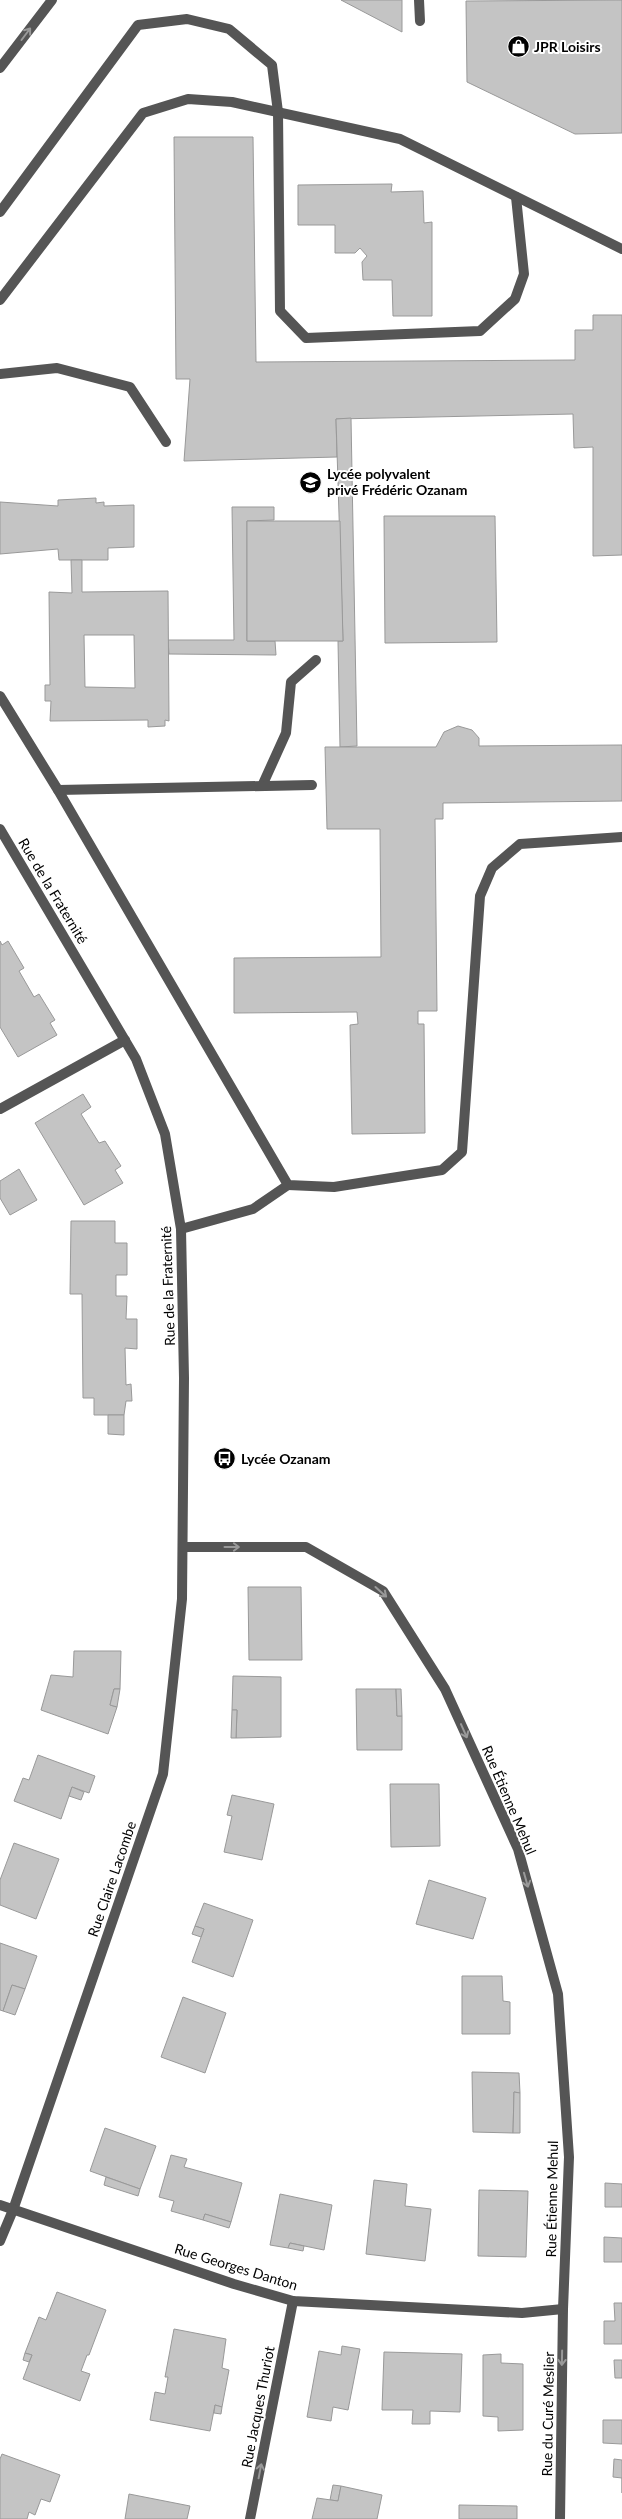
<svg xmlns="http://www.w3.org/2000/svg" width="622" height="2519" viewBox="0 0 622 2519" font-family="Lato,sans-serif">
<style>
.building{fill:#c4c4c4;stroke:#999;fill-rule:evenodd}
.lines{fill:none;stroke-linecap:round;stroke-linejoin:round}
.service{stroke:#555;stroke-width:10}
.minor{stroke:#555;stroke-width:10}
.oneway{stroke:#999}
.labels{text-anchor:middle;stroke-width:4;stroke-linejoin:round;paint-order:stroke}
.poi-label{font-size:14px;font-weight:bold;fill:#000;stroke:#fff;text-anchor:start}
.street-label{font-size:14px;fill:#000;stroke:#fff}
</style>
<rect width="100%" height="100%" fill="#fff"/>
<g class="building">
<polygon points="341,0 402,0 402,32"/>
<polygon points="622,0 622,133 575,134 467,82 466,1"/>
<polygon points="174,137 253,137 256,362 575,360 575,330 593,330 593,315 622,315 622,555 593,556 593,447 574,448 573,414 336,419 337,457 184,461 190,379 176,379"/>
<polygon points="392,184 391,192 423,191 424,223 432,222 432,316 393,316 392,280 363,280 362,262 367,256 360,248 355,253 335,253 335,225 298,225 298,185"/>
<polygon points="351,418 357,746 340,747 338,641 343,641 336,419"/>
<polygon points="96,498 96,503 104,502 104,506 134,505 134,547 108,548 108,560 59,560 58,549 0,554 0,502 58,506 58,500"/>
<polygon points="232,507 274,507 274,520 247,521 247,641 275,641 276,655 169,654 168,640 234,640"/>
<polygon points="384,516 495,516 497,642 385,643"/>
<polygon points="247,521 340,521 343,641 247,641"/>
<path d="M71 560H82V592L168 591 169 721 165 720V726L148 727V720L50 721 51 701H45V685H50L49 592 72 593ZM84 635H134L135 688 85 687Z"/>
<polygon points="458,726 472,730 479,738 479,746 622,745 622,801 443,803 443,819 435,819 437,1011 418,1011 418,1024 424,1024 425,1133 352,1134 350,1025 358,1024 357,1012 234,1013 234,958 381,957 380,829 327,829 325,747 436,747 444,732"/>
<polygon points="0,941 2,945 8,941 24,968 19,971 34,997 39,994 55,1020 50,1023 57,1035 18,1057 0,1027"/>
<polygon points="83,1094 91,1107 81,1114 99,1143 105,1141 121,1166 115,1170 123,1183 84,1205 35,1123"/>
<polygon points="19,1169 37,1200 10,1215 0,1198 0,1181"/>
<polygon points="71,1221 115,1221 115,1243 127,1243 127,1275 116,1275 116,1296 127,1296 126,1319 137,1319 137,1349 125,1348 126,1385 131,1384 132,1401 126,1401 124,1415 94,1415 94,1398 83,1398 82,1294 70,1294"/>
<polygon points="108,1415 124,1415 124,1435 108,1434"/>
<polygon points="248,1587 301,1587 302,1660 249,1660"/>
<polygon points="74,1651 121,1651 120,1689 114,1689 110,1705 117,1707 108,1734 41,1710 51,1675 73,1677"/>
<polygon points="233,1676 281,1677 281,1737 236,1738 237,1710 232,1710"/>
<polygon points="114,1689 120,1689 117,1707 110,1705"/>
<polygon points="356,1689 396,1689 397,1716 402,1716 402,1750 357,1750"/>
<polygon points="396,1689 401,1689 402,1716 397,1716"/>
<polygon points="232,1710 237,1710 236,1738 231,1738"/>
<polygon points="38,1755 95,1776 89,1793 72,1787 61,1819 14,1801 23,1778 29,1780"/>
<polygon points="390,1784 439,1784 440,1846 391,1847"/>
<polygon points="72,1787 84,1792 81,1800 69,1796"/>
<polygon points="232,1795 274,1804 262,1860 224,1852 232,1816 227,1815"/>
<polygon points="14,1843 59,1859 36,1919 0,1905 0,1880"/>
<polygon points="429,1880 486,1898 473,1939 416,1924"/>
<polygon points="204,1903 253,1920 233,1977 192,1962 204,1929 195,1926"/>
<polygon points="195,1926 204,1929 201,1937 192,1934"/>
<polygon points="0,1943 37,1956 25,1989 12,1985 3,2011 0,2010"/>
<polygon points="462,1976 502,1976 503,2001 510,2002 510,2034 462,2034"/>
<polygon points="12,1985 25,1989 15,2015 3,2011"/>
<polygon points="183,1997 226,2013 205,2073 161,2057"/>
<polygon points="472,2072 519,2073 520,2093 514,2092 513,2133 473,2132"/>
<polygon points="514,2092 520,2093 520,2133 513,2133"/>
<polygon points="105,2128 156,2146 140,2189 90,2171"/>
<polygon points="171,2155 187,2159 184,2167 242,2183 231,2222 205,2214 203,2220 171,2211 174,2201 159,2197"/>
<polygon points="106,2177 140,2189 138,2196 104,2185"/>
<polygon points="374,2180 407,2184 405,2206 431,2209 425,2261 366,2254"/>
<polygon points="605,2183 622,2184 622,2207 605,2207"/>
<polygon points="479,2190 528,2191 526,2257 478,2256"/>
<polygon points="280,2194 332,2205 324,2250 290,2243 288,2248 270,2245"/>
<polygon points="205,2214 231,2222 229,2228 203,2220"/>
<polygon points="604,2237 622,2238 622,2262 604,2262"/>
<polygon points="290,2243 304,2246 303,2251 288,2248"/>
<polygon points="57,2292 106,2310 89,2355 87,2355 81,2371 90,2374 80,2401 23,2379 32,2355 25,2353 39,2317 46,2320"/>
<polygon points="614,2303 622,2303 622,2344 604,2344 604,2321 615,2321"/>
<polygon points="174,2329 226,2339 222,2368 229,2370 222,2407 215,2405 210,2431 150,2420 155,2392 165,2394 168,2377 165,2377"/>
<polygon points="342,2346 360,2349 348,2410 333,2407 331,2421 307,2417 319,2351 341,2355"/>
<polygon points="384,2352 462,2354 460,2412 430,2411 430,2424 412,2424 413,2410 382,2410"/>
<polygon points="25,2353 32,2355 29,2362 23,2360"/>
<polygon points="501,2354 501,2363 523,2364 523,2430 498,2431 498,2417 483,2416 483,2355"/>
<polygon points="614,2360 622,2360 622,2378 615,2378"/>
<polygon points="215,2405 222,2407 221,2414 214,2413"/>
<polygon points="603,2420 622,2420 622,2444 603,2443"/>
<polygon points="2,2454 60,2475 50,2502 41,2499 35,2515 29,2512 27,2519 0,2519 0,2459"/>
<polygon points="614,2459 622,2460 622,2493 622,2478 613,2477"/>
<polygon points="333,2485 341,2486 338,2501 330,2500"/>
<polygon points="341,2486 382,2495 377,2519 312,2519 317,2498 338,2501"/>
<polygon points="129,2494 190,2506 187,2519 125,2519"/>
<polygon points="459,2505 517,2506 517,2519 459,2519"/>
</g>
<g class="lines">
<g class="service">
<polyline points="419,0 420,21"/>
<polyline points="0,212 138,25 187,19 229,29 272,65 278,112 280,311 306,338 480,331 515,299 524,274 516,197"/>
<polyline points="0,300 143,113 188,99 232,102 400,139 622,249"/>
<polyline points="0,374 57,368 130,387 166,442"/>
<polyline points="0,696 58,790 288,1185 334,1187 442,1170 462,1152 480,896 492,868 520,844 622,837"/>
<polyline points="262,786 286,733 291,682 316,660"/>
<polyline points="58,790 312,785"/>
<polyline points="181,1229 253,1209 288,1185"/>
</g>
<g class="minor">
<polyline points="0,68 52,0"/>
<polyline points="0,829 136,1059 165,1134 181,1229 184,1378 182,1599 163,1774 13,2210 0,2241"/>
<polyline points="0,1109 125,1040"/>
<polyline points="183,1547 306,1547 383,1591 445,1689 518,1849 558,1994 569,2157 563,2309 560,2519"/>
<polyline points="0,2205 234,2284 293,2301 522,2313 563,2309"/>
<polyline points="250,2519 293,2301"/>
</g>
</g>
<defs><path id="oneway-shaft" d="M-6 0H5M1.5-3L5.5 0L1.5 3" fill="none" stroke-width="1.6" stroke-linecap="round" stroke-linejoin="round" transform="scale(1.25)"/></defs>
<g class="oneway">
<use href="#oneway-shaft" transform="translate(26 34) rotate(-53)"/>
<use href="#oneway-shaft" transform="translate(232 1547)"/>
<use href="#oneway-shaft" transform="translate(381 1592) rotate(42)"/>
<use href="#oneway-shaft" transform="translate(464 1731) rotate(66)"/>
<use href="#oneway-shaft" transform="translate(526 1880) rotate(74)"/>
<use href="#oneway-shaft" transform="translate(562 2358) rotate(91)"/>
<use href="#oneway-shaft" transform="translate(260 2471) rotate(-79)"/>
</g>
<defs>
<symbol id="shop-disc" viewBox="-11 -11 22 22"><circle r="9.5" fill="#000" stroke="#fff"/><path d="M-5-2.5h2.3a2.7 3.5 0 0 1 5.4 0H5L5.5 6h-11ZM-1.5-2.5h3a1.5 2.3 0 0 0-3 0Z" fill="#fff"/></symbol>
<symbol id="school-disc" viewBox="-11 -11 22 22"><circle r="9.5" fill="#000" stroke="#fff"/><path d="M0-5L7-2L0 1L-7-2ZM-4 1L0 2.5L4 1V4Q0 6-4 4Z" fill="#fff"/></symbol>
<symbol id="bus-disc" viewBox="-11 -11 22 22"><circle r="9.5" fill="#000" stroke="#fff"/><path d="M-5-6H5V4H4V6H2V4H-2V6H-4V4H-5ZM-3.5-4V0h7V-4ZM-3.5 1.2v1.5H-2V1.2ZM2 1.2v1.5H3.5V1.2Z" fill="#fff"/></symbol>
</defs>
<g fill-rule="evenodd">
<use href="#shop-disc" x="506" y="34" width="25" height="25"/>
<use href="#school-disc" x="298" y="470" width="25" height="25"/>
<use href="#bus-disc" x="212" y="1446" width="25" height="25"/>
</g>
<g class="labels">
<g class="poi-label">
<text x="534" y="52">JPR Loisirs</text>
<text x="327" y="479">Lycée polyvalent<tspan x="327" dy="16">privé Frédéric Ozanam</tspan></text>
<text x="241" y="1464">Lycée Ozanam</text>
</g>
<g class="street-label">
<text transform="translate(53 891) rotate(59)" y="5">Rue de la Fraternité</text>
<text transform="translate(168 1286) rotate(-92)" y="5">Rue de la Fraternité</text>
<text transform="translate(509 1800) rotate(67)" y="5">Rue Étienne Mehul</text>
<text transform="translate(112 1879) rotate(-71)" y="5">Rue Claire Lacombe</text>
<text transform="translate(552 2199) rotate(-89)" y="5">Rue Étienne Mehul</text>
<text transform="translate(236 2267) rotate(17)" y="5">Rue Georges Danton</text>
<text transform="translate(258 2407) rotate(-79)" y="5">Rue Jacques Thuriot</text>
<text transform="translate(548 2414) rotate(-89)" y="5">Rue du Curé Meslier</text>
</g>
</g>
</svg>
